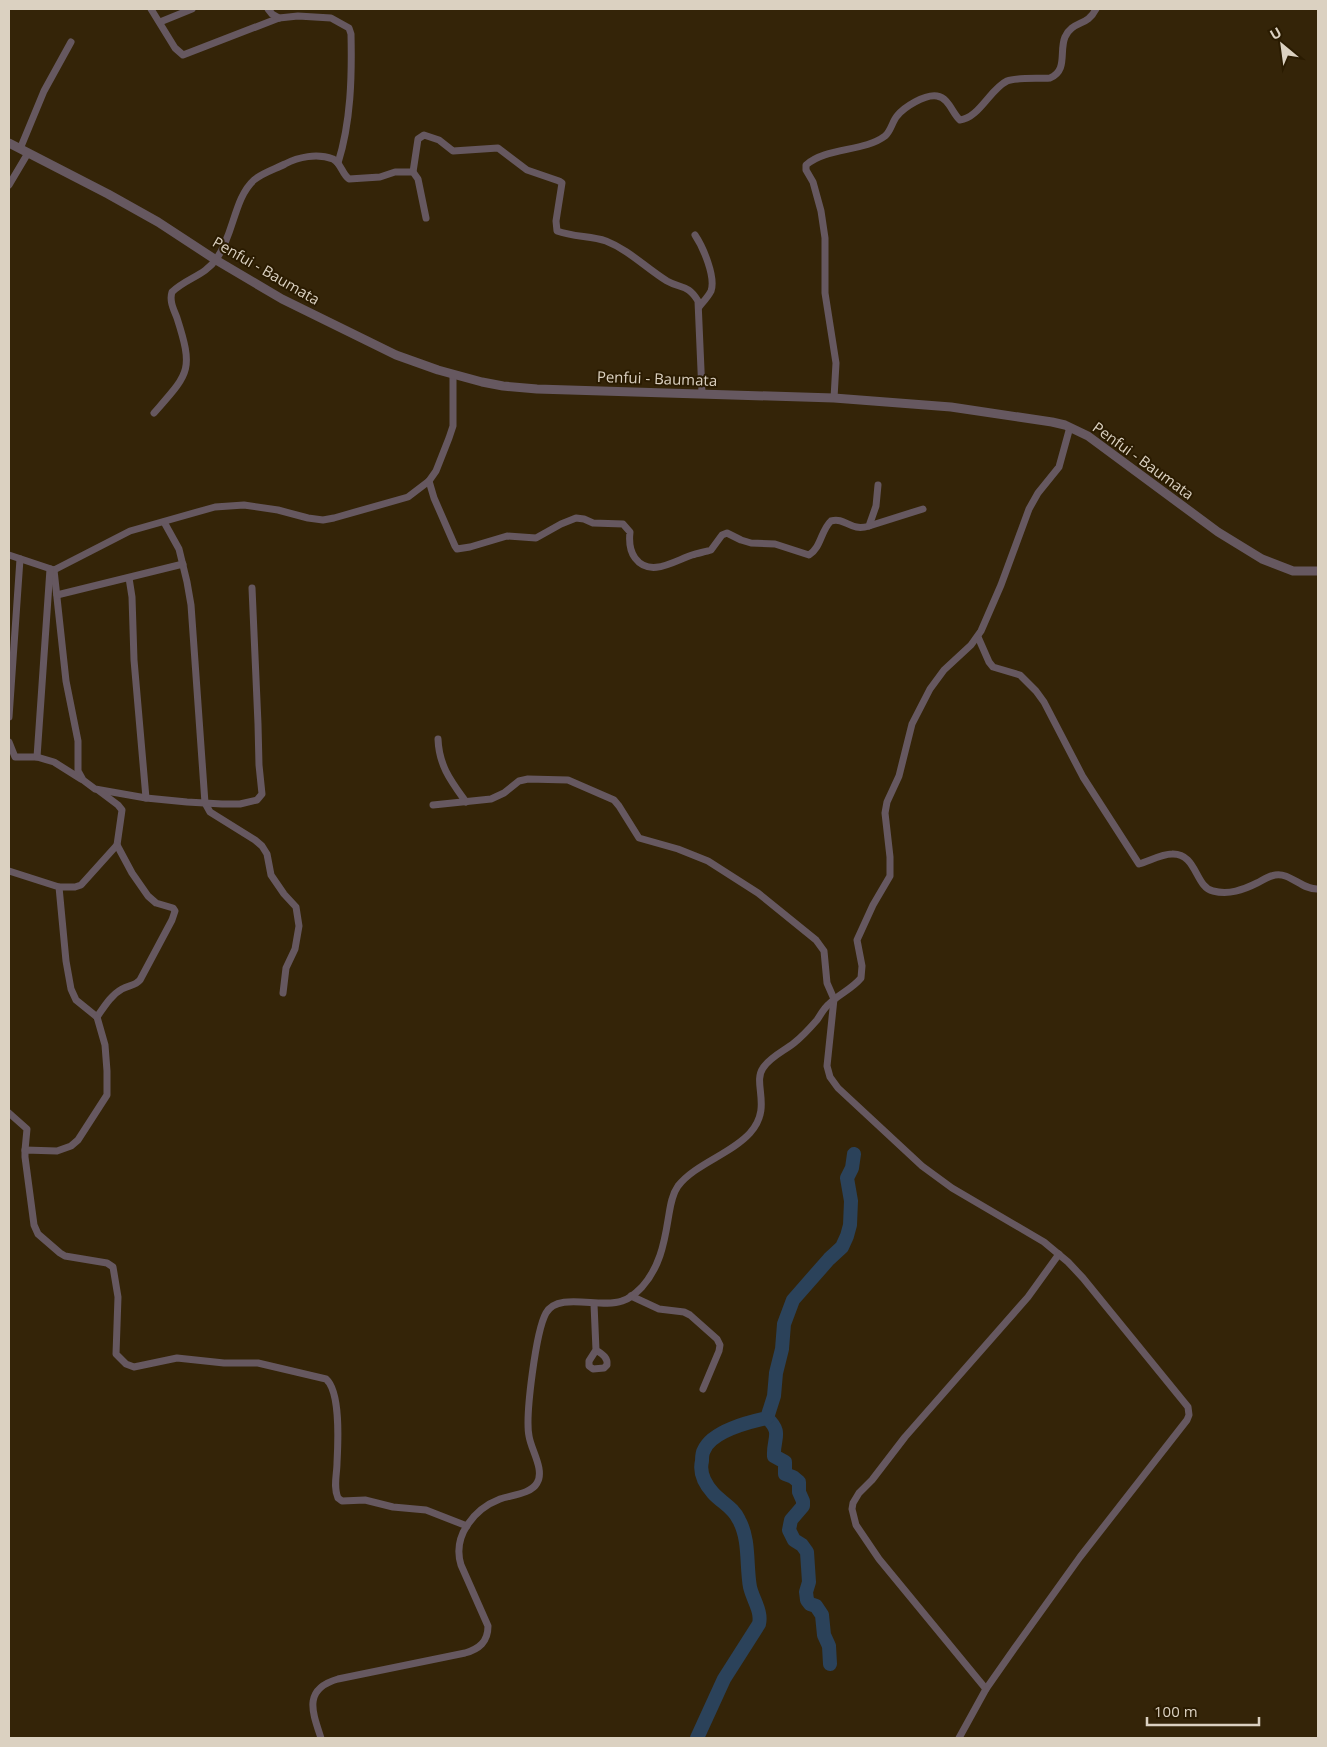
<svg xmlns="http://www.w3.org/2000/svg" width="1327" height="1747" viewBox="0 0 1327 1747" font-family="'Open Sans',sans-serif">
<style>
.lines{fill:none;stroke-linecap:round;stroke-linejoin:round}
.river{stroke:#2b425a;stroke-width:14}
.minor{stroke:#665860;stroke-width:7}
.tertiary{stroke:#665860;stroke-width:9}
.labels{text-anchor:middle;stroke-width:4;stroke-linejoin:round;paint-order:stroke}
.street-label{font-size:15px;fill:#dbd1c1;stroke:#2a1b01}
</style>
<rect width="100%" height="100%" fill="#342408"/>
<g class="lines">
<g class="river">
<path d="M767 1418C783 1433 773 1438 774 1456L785 1462V1474L793 1477 799 1482V1492L803 1501V1506L791 1520 789 1530 794 1540 802 1545 807 1552 809 1582 806 1592 807 1600 810 1604 816 1606 822 1615 824 1635 829 1646 830 1664"/>
<path d="M697 1738 724 1679 759 1624C762 1611 753 1600 750 1587 746 1565 750 1540 739 1520 733 1507 722 1503 713 1493 705 1484 699 1473 702 1461 702 1458 702 1453 704 1450 712 1431 749 1422 767 1418L774 1396 776 1373 782 1349 784 1324 793 1300 829 1259 842 1247 847 1236 850 1225 851 1201 847 1178 852 1168 854 1154"/>
</g>
<g class="minor">
<path d="M151 9 175 48 183 55 279 18 298 16 331 18 349 28 351 34C352 76 351 122 338 163"/>
<polyline points="268,9 272,14 279,18"/>
<polyline points="160,22 192,9"/>
<polyline points="20,149 44,91 71,42"/>
<path d="M413 172 418 139 424 135 439 140 453 151 498 148 527 170 559 181 562 183 556 221 557 231C573 237 591 236 606 241 629 250 646 268 667 281 681 289 688 284 698 301L702 393"/>
<polyline points="9,185 28,153"/>
<path d="M695 235C703 247 716 277 711 291 708 297 703 302 699 307"/>
<path d="M834 398 836 363 825 293V238L821 211 813 182 806 170V165C826 147 864 152 885 136 891 131 892 122 897 116 904 107 925 94 937 96 949 98 952 113 960 120 979 118 990 89 1007 81 1017 77 1039 79 1050 78 1068 71 1059 51 1065 37 1073 20 1087 27 1096 9"/>
<path d="M154 413C189 373 194 371 177 318 174 310 169 301 172 292 186 278 205 276 217 258 234 234 234 198 254 180 262 173 275 169 285 164 298 157 317 153 333 159 341 163 342 174 349 179L380 177 395 172H413L418 179 426 218"/>
<path d="M429 481 434 498 455 546 457 549 470 547 507 536 536 538 561 524 576 518 584 519 593 523 623 524 630 532C629 541 629 550 635 558 650 578 674 561 692 555 698 553 705 552 711 550L722 535 727 533 741 540 751 543 775 544 809 555C821 548 821 530 831 521 846 517 850 532 869 526L876 506 878 485"/>
<polyline points="164,522 179,549 187,582 191,605 205,803 210,812 255,840 262,846 267,854 271,875 284,894 296,907 299,926 295,949 286,968 283,993"/>
<polyline points="869,526 923,509"/>
<polyline points="9,555 54,570 130,531 215,507 244,505 278,510 308,518 323,520 334,518 408,497 429,481 436,471 449,438 453,426 453,375"/>
<polyline points="54,570 66,681 78,741 78,771 83,780 95,789 146,798 187,802 222,804 240,804 257,800 262,794 259,765 258,724 252,588"/>
<polyline points="129,578 132,597 134,660 146,798"/>
<polyline points="57,595 183,564"/>
<path d="M978 637 989 662 993 667 1020 675 1036 691 1044 702 1083 777 1139 864C1149 861 1162 854 1172 854 1197 853 1195 887 1213 891 1229 895 1243 890 1257 883 1263 880 1269 876 1275 875 1290 872 1302 890 1318 889"/>
<polyline points="9,717 20,559"/>
<path d="M438 739C439 766 451 781 466 802"/>
<polyline points="9,742 15,757 37,757 54,762 81,779"/>
<polyline points="37,757 50,569"/>
<polyline points="433,805 491,799 504,793 519,781 528,779 568,780 614,800 619,806 639,838 678,849 708,861 758,893 816,940 824,951 827,983 834,999 827,1066 830,1077 838,1088 922,1166 952,1188 1044,1242 1068,1262 1083,1278 1188,1407 1189,1415 1187,1420 1080,1557 1014,1649 986,1689 959,1738"/>
<path d="M9 871 59 887 66 961 71 989 76 1000 97 1017C104 1007 111 995 122 989 129 985 135 986 140 980L172 920 175 911 173 908 156 903 148 896 132 873 117 845 122 810 118 805 98 790"/>
<polyline points="59,887 75,887 81,885 117,845"/>
<path d="M97 1017 105 1045 107 1071V1095L78 1140 71 1146 57 1151 25 1150V1157L34 1225 38 1234 60 1253 65 1256 107 1263 113 1267 118 1297 116 1354 126 1364 134 1367 177 1358 224 1363H258L326 1379C341 1392 338 1444 337 1463 337 1474 333 1487 338 1498L342 1501 365 1500 393 1507 426 1510 467 1526"/>
<polyline points="9,1113 27,1129 25,1150"/>
<polyline points="631,1296 659,1309 684,1312 690,1315 717,1339 720,1345 719,1351 703,1389"/>
<path d="M594 1304 596 1350 589 1361V1366L593 1369 604 1368 607 1365C608 1357 602 1354 596 1350"/>
<polyline points="986,1689 879,1559 856,1525 852,1509 853,1503 859,1493 872,1480 905,1437 1028,1297 1059,1254"/>
<path d="M321 1738C312 1711 303 1689 338 1679L465 1653C479 1649 488 1642 488 1626L461 1565C452 1536 474 1509 500 1499 511 1495 531 1494 537 1483 545 1470 531 1450 529 1436 525 1416 536 1331 546 1313 558 1291 601 1309 622 1301 630 1299 636 1293 642 1287 659 1268 664 1245 668 1220 670 1209 671 1196 678 1186 695 1164 731 1154 750 1133 773 1107 752 1084 763 1068 770 1057 784 1051 794 1043 803 1036 810 1028 817 1020 821 1014 824 1008 829 1004 839 994 852 989 861 978L862 966 857 940 873 905 890 876V857L885 813 887 802 899 776 912 724 930 689 944 670 971 645 981 631 1001 585 1029 509 1038 493 1059 467 1070 427"/>
</g>
<polyline class="tertiary" points="9,143 108,194 158,222 216,260 282,299 396,355 438,370 482,382 503,386 537,389 834,398 951,407 1052,422 1065,425 1088,436 1218,532 1262,559 1293,571 1318,571"/>
</g>
<g class="labels">
<g class="street-label">
<text transform="translate(266 271) rotate(30)" y="5">Penfui - Baumata</text>
<text transform="translate(657 379) rotate(2)" y="5">Penfui - Baumata</text>
<text transform="translate(1143 461) rotate(36)" y="5">Penfui - Baumata</text>
</g>
</g>
<rect width="1327" height="1747" fill="none" stroke="#dbd1c1" stroke-width="20"/>
<g transform="translate(1282 45) rotate(331)" stroke="#2a1b01" stroke-width="4" paint-order="stroke">
<path d="M0-4L9 19L0 12L-9 19Z" fill="#dbd1c1"/>
<text y="-8" font-size="14" font-weight="bold" text-anchor="middle" fill="#dbd1c1">U</text>
</g>
<path d="M1147 1717v8h112v-8" fill="none" stroke="#dbd1c1" stroke-width="2.5"/>
<text x="1154" y="1717" font-size="15" fill="#dbd1c1" stroke="#2a1b01" stroke-width="4" paint-order="stroke">100 m</text>
</svg>
